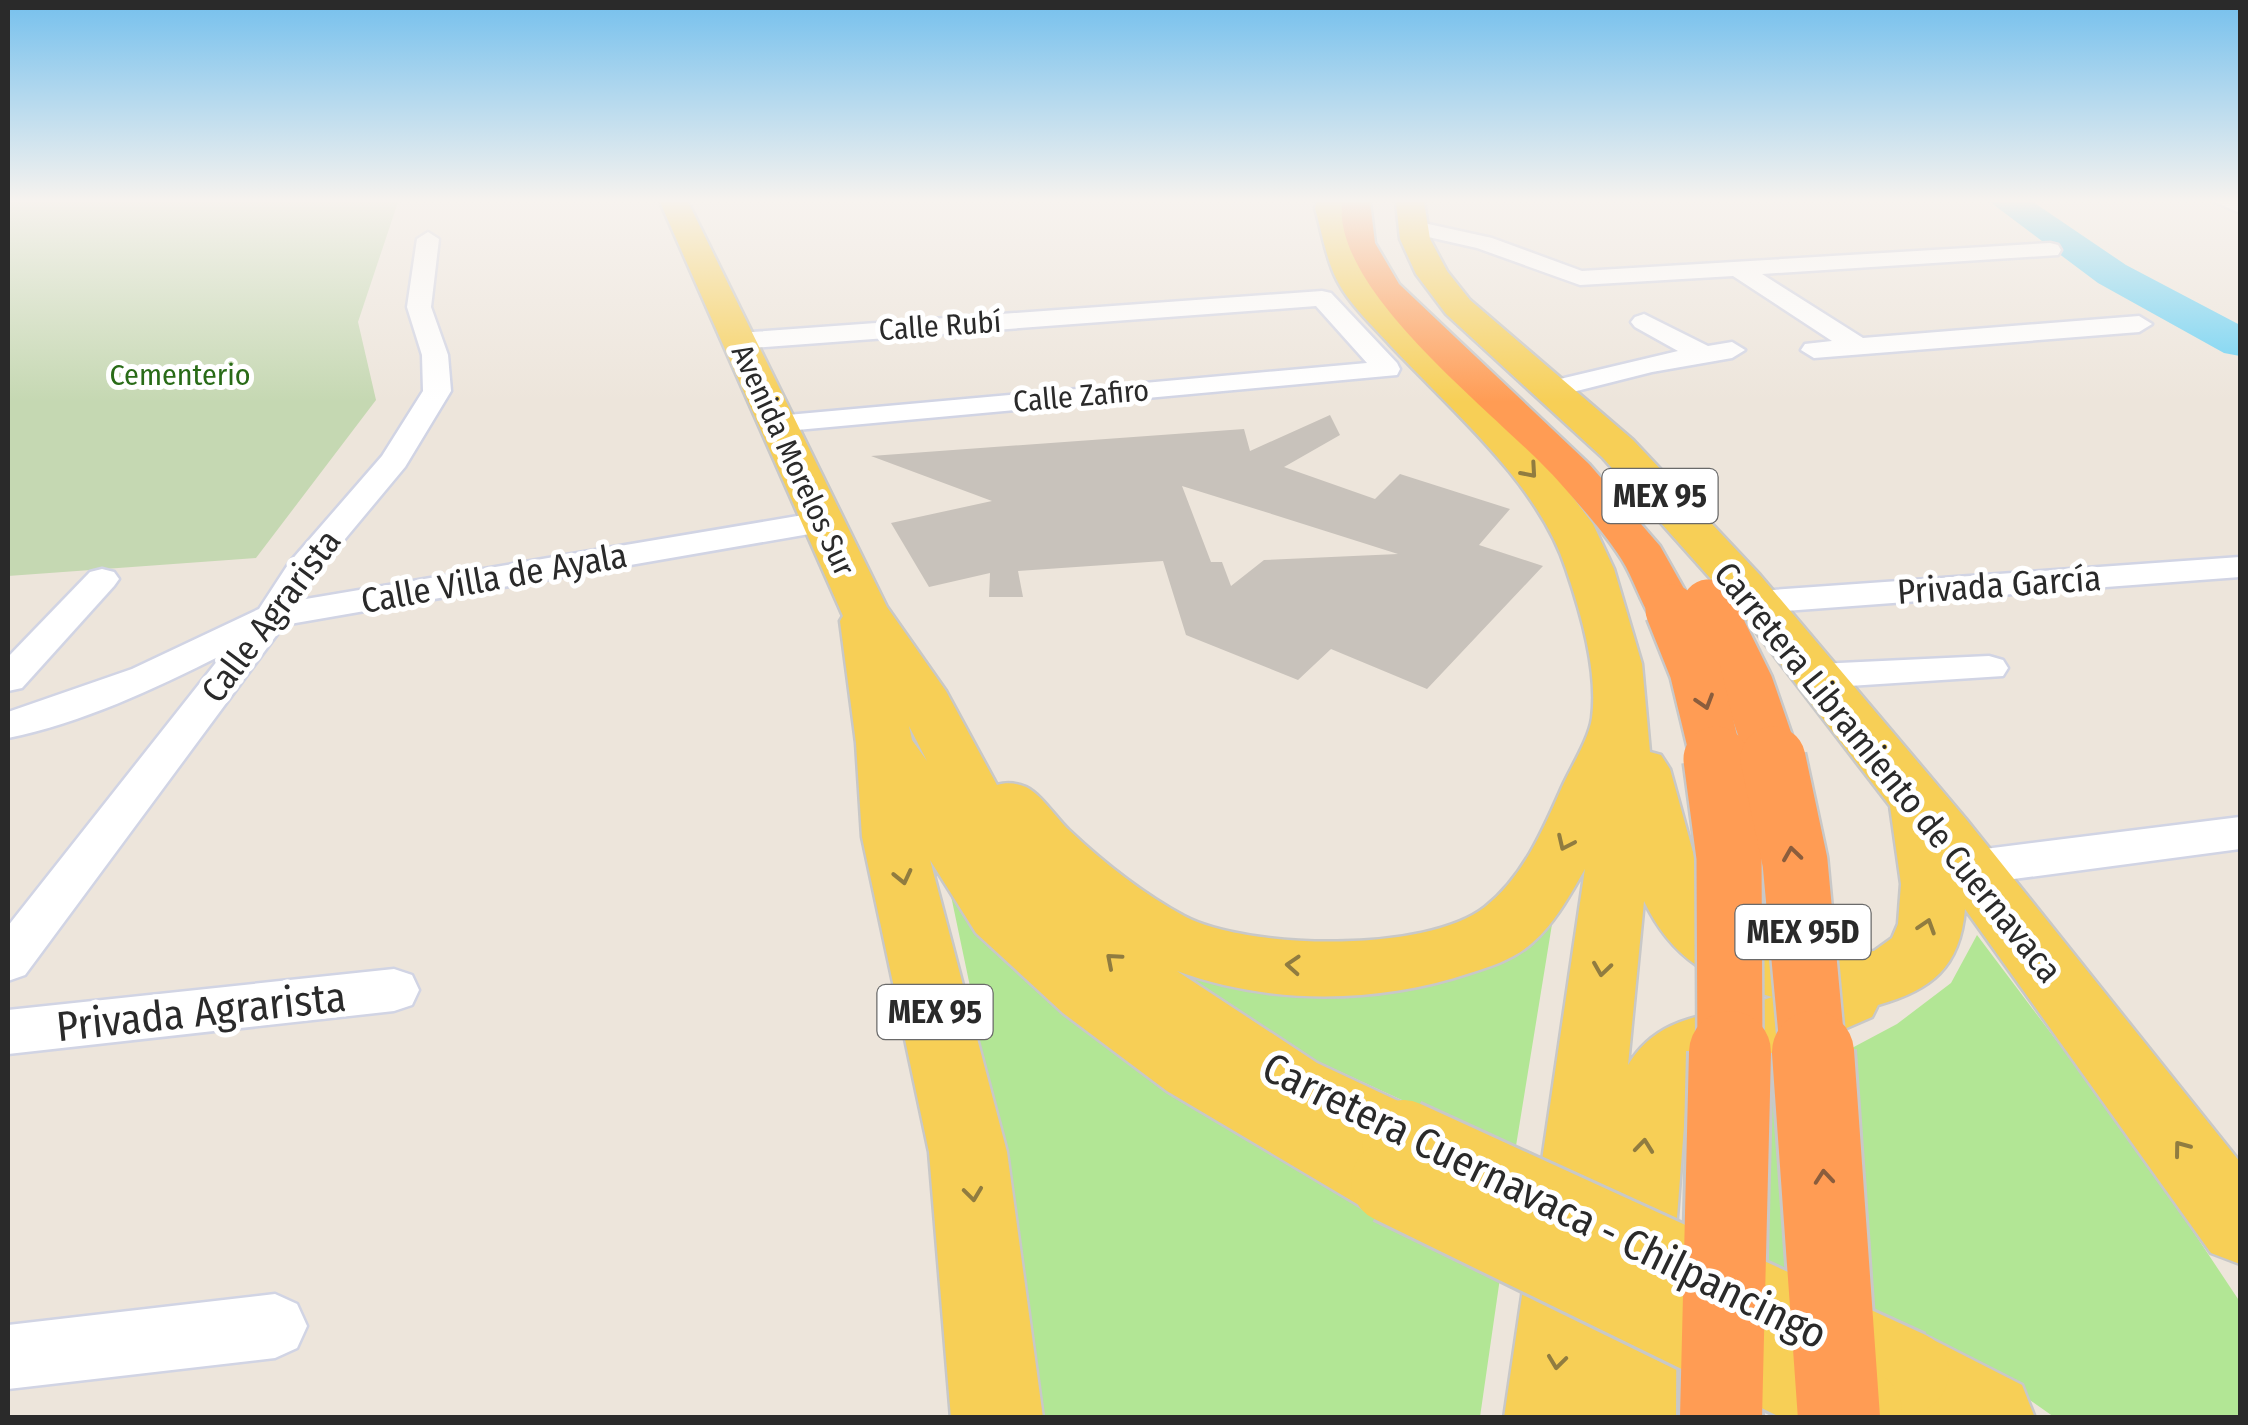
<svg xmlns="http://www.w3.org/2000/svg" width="2248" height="1425" viewBox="0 0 2248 1425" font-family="'Fira Sans Condensed',sans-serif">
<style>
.green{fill:#b2e695}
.cemetery{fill:#c5d8b2}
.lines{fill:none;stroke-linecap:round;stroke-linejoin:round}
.river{fill:#69d1f4;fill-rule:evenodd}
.building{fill:#c8c2bb;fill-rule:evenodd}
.minor-casing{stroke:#d1d4e4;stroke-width:5}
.primary-casing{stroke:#c8c8c8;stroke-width:5}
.motorway-casing{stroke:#c8c8c8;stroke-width:5}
.minor{fill:#fff;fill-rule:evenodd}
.primary{fill:#f7cf56;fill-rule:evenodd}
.motorway{fill:#ff9c54;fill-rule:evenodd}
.primary-bridge-casing{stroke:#c8c8c8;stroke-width:88;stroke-linecap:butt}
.motorway-bridge-far2-casing{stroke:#c8c8c8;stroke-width:56;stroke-linecap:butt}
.motorway-bridge-far1-casing{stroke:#c8c8c8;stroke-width:70;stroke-linecap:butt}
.motorway-bridge-casing{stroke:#c8c8c8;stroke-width:88;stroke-linecap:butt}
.primary-bridge{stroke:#f7cf56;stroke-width:82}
.motorway-bridge-far2{stroke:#ff9c54;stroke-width:51}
.motorway-bridge-far1{stroke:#ff9c54;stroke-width:65}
.motorway-bridge{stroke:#ff9c54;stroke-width:82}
.oneway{stroke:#907c40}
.oneway2{stroke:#8a5d3d}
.labels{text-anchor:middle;stroke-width:10;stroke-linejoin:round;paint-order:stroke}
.far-street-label{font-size:30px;fill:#2a2a2a;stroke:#fff}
.far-park-label{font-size:30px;fill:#296b17;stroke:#fff}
.shield{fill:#fff;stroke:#6a6a6a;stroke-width:2.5}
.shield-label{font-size:32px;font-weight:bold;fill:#2a2a2a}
.street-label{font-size:35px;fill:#2a2a2a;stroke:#fff}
.near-street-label{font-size:42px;fill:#2a2a2a;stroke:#fff}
</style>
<rect width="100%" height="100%" fill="#ede5db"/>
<g class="green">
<polygon points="950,891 1500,1278 1480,1417 1038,1417 972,996"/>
<path d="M1553 918 1515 1152 1256 1033 1150 960C1175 968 1199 978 1224 985 1290 1003 1396 1002 1461 975 1492 962 1523 937 1553 918Z"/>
<polygon points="1977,935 2139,1150 2240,1302 2240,1417 2054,1417 2000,1379 1870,1310 1684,1223 1687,1118 1705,1094 1770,1072 1835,1057 1897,1024 1951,983"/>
</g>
<polygon class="cemetery" points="8,202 398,202 358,322 376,400 256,558 8,576"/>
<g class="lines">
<polygon class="river" points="1990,202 2033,202 2126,265 2240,325 2240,356 2224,353 2098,283"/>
</g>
<path class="building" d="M1330 415 1340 435 1284 467 1375 499 1400 474 1510 509 1479 545 1543 566 1427 689 1331 649 1298 680 1186 635 1163 561 1018 571 1023 597H989L990 573 929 587 891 523 992 501 871 456 1244 429 1250 451ZM1182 486 1259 510 1398 554 1264 560 1231 586 1222 562H1211Z"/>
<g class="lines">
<defs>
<g id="minor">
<polygon points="2215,202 2240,202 2240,213"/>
<polygon points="1410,220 1492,238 1582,271 2050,243 2058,245 2061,250 2058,255 1762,274 1863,338 2139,316 2152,324 2139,332 1814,358 1801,350 1805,344 1832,341 1733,276 1580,285 1477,248 1402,231 1399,226"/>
<path d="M428 232 439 239 431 307 448 355 451 391 405 467 315 575 300 600 821 512 833 515 837 522 833 529 821 532 284 625 25 975 8 981V926L222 655C154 689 82 723 8 738V712L132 669 259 609 289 563 382 456 423 391 422 355 407 307 417 239Z"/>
<polygon points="1322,291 1331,293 1397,363 1400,369 1397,375 775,432 765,429 761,423 765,417 1367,363 1316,306 738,349 725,341 738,333"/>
<polygon points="1644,314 1708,346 1732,342 1745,350 1732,358 1652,372 1549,398 1539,396 1535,390 1539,384 1678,351 1635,327 1631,322 1635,317"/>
<polygon points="2240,557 2240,577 1758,613 1745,610 1740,602 1745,594 1758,591"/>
<polygon points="102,569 114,572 119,579 114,586 22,688 8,691 8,657 90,572"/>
<polygon points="1989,656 2003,660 2008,668 2003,676 1818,688 1804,684 1799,676 1804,668 1818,664"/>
<polygon points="2240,817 2240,849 1969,885 1953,880 1946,868 1953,856 1969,851"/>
<polygon points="394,969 412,975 419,990 412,1005 394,1011 8,1054 8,1010"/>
<polygon points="275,1294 297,1304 307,1326 297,1348 275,1358 8,1389 8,1325"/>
</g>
<g id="primary">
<path d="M660 202H688L887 607 946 691 997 785C1007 782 1016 783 1026 787 1042 795 1056 818 1069 830 1104 863 1142 893 1184 916 1248 950 1427 953 1485 907 1523 877 1543 830 1562 787 1571 767 1589 739 1592 718 1598 671 1581 613 1566 569 1538 483 1451 410 1390 345 1370 323 1345 300 1334 274 1325 253 1321 229 1315 208L1317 202H1345L1343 208 1366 274 1383 297 1549 466 1593 524 1614 569 1642 664 1650 752 1661 755 1670 769 1701 881 1708 898 1725 916 1775 943 1832 954 1874 951 1892 938 1898 924 1901 884 1890 806 1743 615 1603 458 1446 314 1416 274 1400 239 1396 202H1424L1430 239 1447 271 1470 300 1633 440 1760 575 1966 819 2240 1162V1264L2211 1253 1965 909C1960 968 1931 990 1878 1005L1872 1017 1782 1056 1721 1071 1694 1086 1686 1100 1677 1217 1676 1418H1504L1585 869C1570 895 1555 923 1532 943 1514 959 1492 966 1470 973 1377 1004 1269 1005 1177 971L1317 1063 1430 1116 1442 1141 1430 1166 1425 1168 1432 1182 1420 1208 1392 1219 1364 1208 1167 1091 1063 1013 976 933 930 860 1007 1152 1043 1418H951L929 1152 862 837 856 743 840 621 843 616ZM909 726 927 761 912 740ZM1644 901C1673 961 1711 979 1772 997 1718 1019 1663 1008 1628 1065Z"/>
<polygon points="1908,1327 2022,1385 2035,1418 1900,1418 1876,1404 1863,1372 1876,1340"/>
</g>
<path id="motorway" d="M1342 202H1370L1375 243 1399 284 1589 464 1660 546 1696 610 1689 621 1671 625 1653 621C1640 602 1634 579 1622 560 1605 533 1581 507 1560 483 1501 416 1332 294 1342 202Z"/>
</defs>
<use href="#minor" class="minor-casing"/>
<use href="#primary" class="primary-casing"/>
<use href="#motorway" class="motorway-casing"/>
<use href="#minor" class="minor"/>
<use href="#primary" class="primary"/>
<use href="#motorway" class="motorway"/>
<defs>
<g id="primary-bridge">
<polyline points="1403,1141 1908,1372"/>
<polyline points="1392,1182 1861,1411"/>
</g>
<g id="motorway-bridge-far2">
<polyline points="1708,605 1748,686 1774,761"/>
<polyline points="1671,610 1695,670 1717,761"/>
</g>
<g id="motorway-bridge-far1">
<polyline points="1716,759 1729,857 1730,1055"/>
<polyline points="1773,759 1795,862 1813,1055"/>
</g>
<g id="motorway-bridge">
<polyline points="1813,1052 1839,1418"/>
<polyline points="1721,1418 1730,1052"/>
</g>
</defs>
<use href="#primary-bridge" class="primary-bridge-casing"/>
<use href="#motorway-bridge-far2" class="motorway-bridge-far2-casing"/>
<use href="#motorway-bridge-far1" class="motorway-bridge-far1-casing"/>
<use href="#motorway-bridge" class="motorway-bridge-casing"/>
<use href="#primary-bridge" class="primary-bridge"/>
<use href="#motorway-bridge-far2" class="motorway-bridge-far2"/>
<use href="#motorway-bridge-far1" class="motorway-bridge-far1"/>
<use href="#motorway-bridge" class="motorway-bridge"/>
</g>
<defs><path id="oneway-chevron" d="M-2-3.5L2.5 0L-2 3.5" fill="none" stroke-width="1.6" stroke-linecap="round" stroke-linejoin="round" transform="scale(2.5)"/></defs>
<g class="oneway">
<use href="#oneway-chevron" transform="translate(1530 471) rotate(49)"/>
<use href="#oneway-chevron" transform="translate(1565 843) rotate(115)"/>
<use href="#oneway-chevron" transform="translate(903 877) rotate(77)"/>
<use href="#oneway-chevron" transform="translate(1927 926) rotate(-72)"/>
<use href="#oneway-chevron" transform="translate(1113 960) rotate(-139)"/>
<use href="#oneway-chevron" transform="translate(1293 965) rotate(-176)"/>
<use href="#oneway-chevron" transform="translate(1602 969) rotate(98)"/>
<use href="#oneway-chevron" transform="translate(1644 1146) rotate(-84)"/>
<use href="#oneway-chevron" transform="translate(2181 1148) rotate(-127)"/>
<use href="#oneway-chevron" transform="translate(973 1194) rotate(83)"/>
<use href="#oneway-chevron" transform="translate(1557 1362) rotate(97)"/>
</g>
<g class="oneway2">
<use href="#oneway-chevron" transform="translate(1705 702) rotate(73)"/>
<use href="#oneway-chevron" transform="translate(1792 854) rotate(-98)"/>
<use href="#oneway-chevron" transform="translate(1824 1177) rotate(-95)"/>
</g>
<linearGradient id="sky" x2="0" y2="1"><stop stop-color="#75c0ed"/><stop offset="0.5" stop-color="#f7f3ef"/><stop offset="1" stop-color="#f7f3ef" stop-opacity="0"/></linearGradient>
<rect width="2248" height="402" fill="url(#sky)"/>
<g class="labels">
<g class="far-street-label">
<text transform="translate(940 326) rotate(-4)" y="10">Calle Rubí</text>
<text transform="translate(1081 396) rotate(-5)" y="10">Calle Zafiro</text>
<text transform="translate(793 460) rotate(65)" y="10">Avenida Morelos Sur</text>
</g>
<g class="far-park-label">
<text x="180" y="385">Cementerio</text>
</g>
<g class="shield">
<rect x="1602.5" y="469" width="115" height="54" rx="8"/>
<rect x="1735.5" y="905" width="135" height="54" rx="8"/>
<rect x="877.5" y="985" width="115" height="54" rx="8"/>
</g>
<g class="shield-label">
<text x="1660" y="507">MEX 95</text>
<text x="1803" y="943">MEX 95D</text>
<text x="935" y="1023">MEX 95</text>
</g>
<g class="street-label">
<text transform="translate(494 578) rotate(-10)" y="12">Calle Villa de Ayala</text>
<text transform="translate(1999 585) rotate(-4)" y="12">Privada García</text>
<text transform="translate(271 616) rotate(-53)" y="12">Calle Agrarista</text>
<text transform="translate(1888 772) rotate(51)" y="12">Carretera Libramiento de Cuernavaca</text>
</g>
<g class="near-street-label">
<text transform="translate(201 1011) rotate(-6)" y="15">Privada Agrarista</text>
<text transform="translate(1545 1200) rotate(26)" y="15">Carretera Cuernavaca - Chilpancingo</text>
</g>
</g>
<rect width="2248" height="1425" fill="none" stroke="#2a2a2a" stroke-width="20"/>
</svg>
